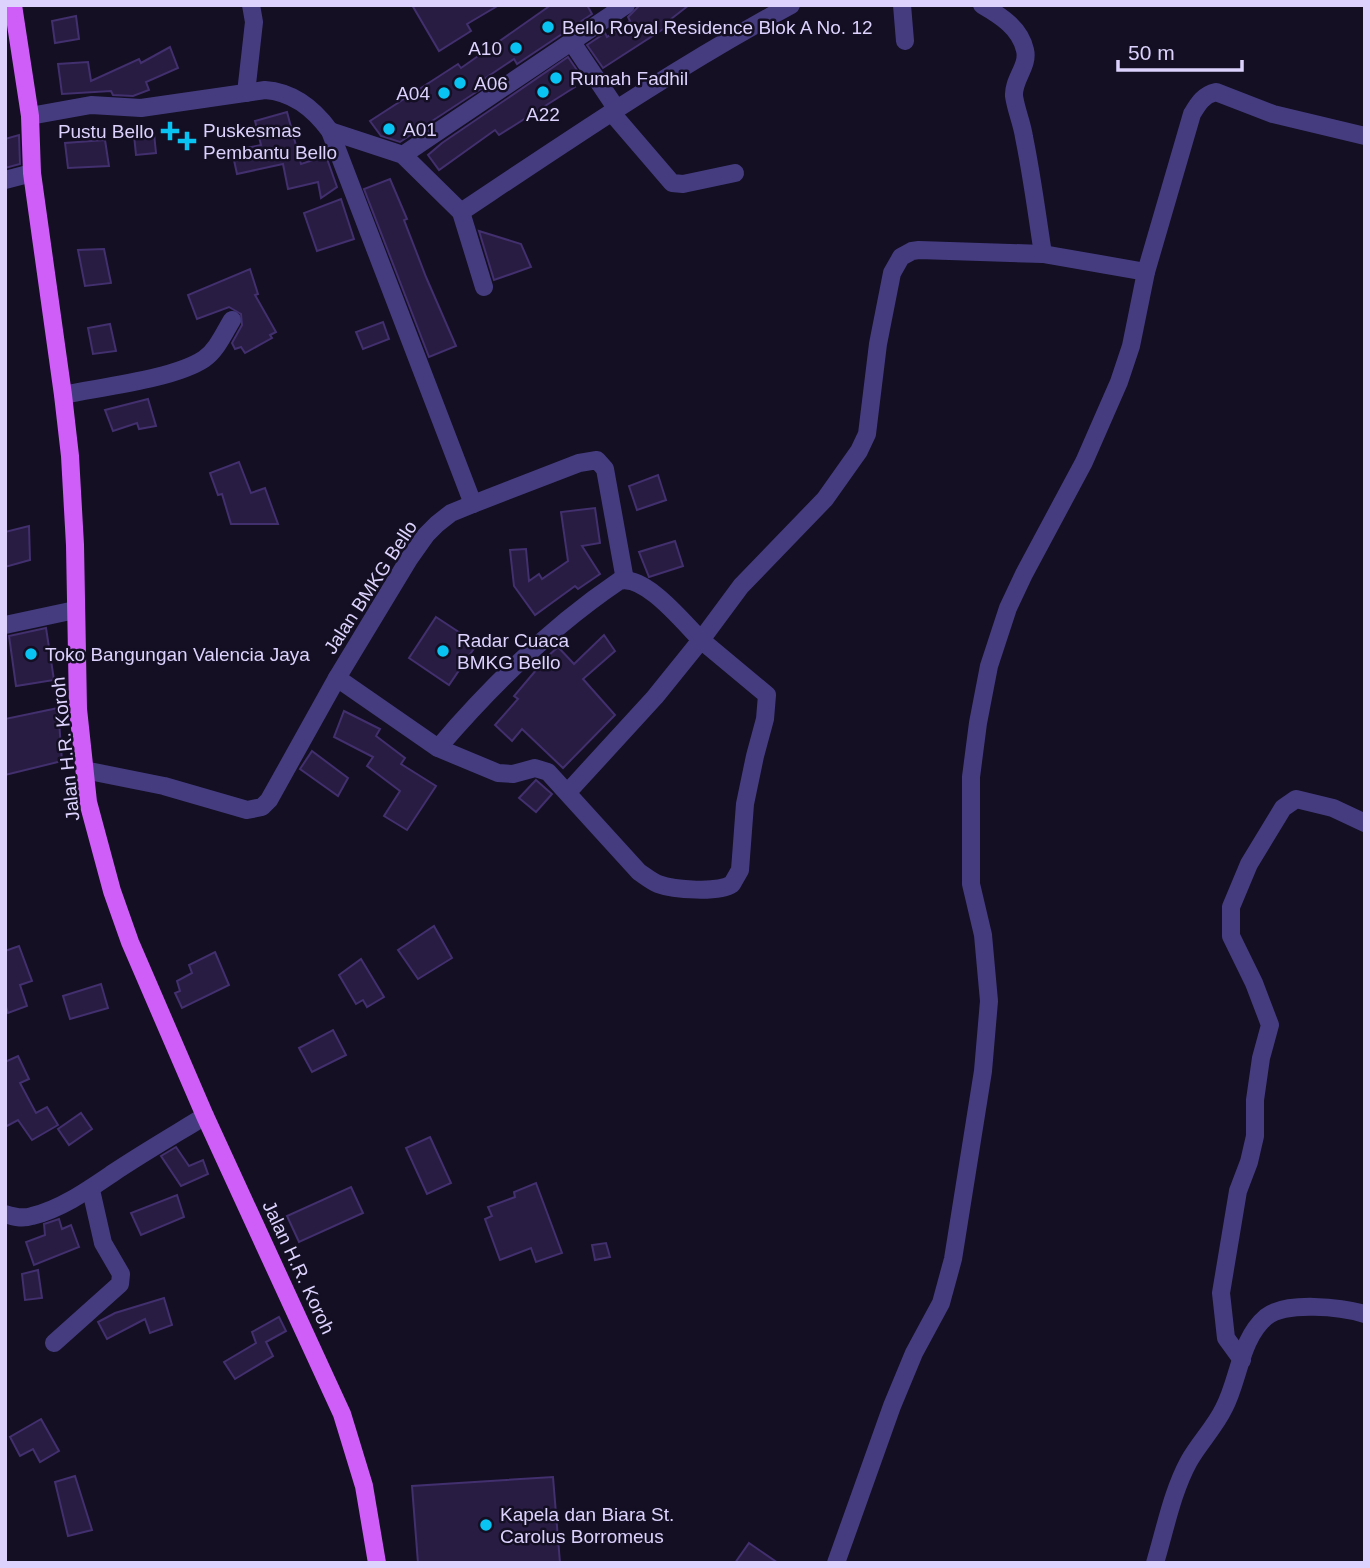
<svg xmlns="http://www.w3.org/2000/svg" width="1370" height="1568" viewBox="0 0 1370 1568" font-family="Helvetica,sans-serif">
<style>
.building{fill:#281c43;stroke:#422f6e;stroke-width:2}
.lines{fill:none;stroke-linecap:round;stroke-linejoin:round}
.minor{stroke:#453c80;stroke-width:18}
.major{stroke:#cf5ef9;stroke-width:18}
.poi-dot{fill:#09c3f2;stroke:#140f23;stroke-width:2.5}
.labels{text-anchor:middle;stroke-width:5;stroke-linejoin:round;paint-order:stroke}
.poi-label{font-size:19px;fill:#dcd2fd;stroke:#140f23;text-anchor:start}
.street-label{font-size:19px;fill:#dcd2fd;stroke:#140f23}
</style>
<rect width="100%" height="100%" fill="#140f23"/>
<g class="building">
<polygon points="412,5 499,5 467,24 471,31 439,51"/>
<polygon points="551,5 587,5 592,14 517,64 514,59 484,79 487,85 400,142 381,136 370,121 458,64 461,68"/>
<polygon points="640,5 689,5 671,19 674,22 603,68 587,45 605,33 607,37 630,21 628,17"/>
<polygon points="76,16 79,39 55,43 52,21"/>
<polygon points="170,47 178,68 146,82 149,90 133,96 113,95 111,91 62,94 58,64 88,62 91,81 139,59 141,63"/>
<polygon points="568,57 581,76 572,82 575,87 499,135 495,130 439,170 428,155 442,143"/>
<polygon points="287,112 301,164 326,156 337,187 321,198 318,182 288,189 283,164 237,174 232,151 261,145 255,121"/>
<polygon points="154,133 156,153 136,155 134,135"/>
<polygon points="19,135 20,164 5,168 5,139"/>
<polygon points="105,140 109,166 68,168 65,143"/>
<polygon points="390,179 407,219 404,220 426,277 456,346 429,357 364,189"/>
<polygon points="341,199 354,239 317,251 304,213"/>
<polygon points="479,231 521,244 531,267 494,280"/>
<polygon points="104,249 111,283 85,286 78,250"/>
<polygon points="250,269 258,294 255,295 276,332 270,335 272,338 245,353 241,347 235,349 232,343 242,325 241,314 229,307 197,319 188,295"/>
<polygon points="383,322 389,339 363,349 356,332"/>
<polygon points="110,324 116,351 93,354 88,328"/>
<polygon points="148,399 156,426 139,429 137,423 113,431 105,410"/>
<polygon points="239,462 251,493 265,488 278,524 231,524 222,494 218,495 210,473"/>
<polygon points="658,475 666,500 637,510 629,486"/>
<polygon points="595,508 600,543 582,546 600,574 578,589 575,586 535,615 514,586 510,550 526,549 529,581 539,574 542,579 568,561 561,512"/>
<polygon points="29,526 30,560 5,567 5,532"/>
<polygon points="675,541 683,566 649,577 639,552"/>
<polygon points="436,617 477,644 449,685 409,658"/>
<polygon points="46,628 54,680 16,686 9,636"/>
<polygon points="604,635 615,651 583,679 615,715 563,768 522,729 512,741 495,725 518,699 514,696 537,669 536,667 558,647 574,664"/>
<polygon points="58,708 62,761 5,775 5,719"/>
<polygon points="344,711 380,729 376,736 405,758 401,764 436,786 407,830 384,816 400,791 367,766 373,757 334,737"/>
<polygon points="312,751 348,778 338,796 300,769"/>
<polygon points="536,780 552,794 536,812 519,798"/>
<polygon points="434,926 452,958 418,979 398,950"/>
<polygon points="19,946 32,981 20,985 27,1006 8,1013 5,1004 5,951"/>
<polygon points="215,952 229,985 182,1008 175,993 180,991 177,981 192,973 189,965"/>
<polygon points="361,959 384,997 367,1007 363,1000 356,1004 339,975"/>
<polygon points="101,984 108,1008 70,1019 63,996"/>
<polygon points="333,1030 346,1055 312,1072 299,1048"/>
<polygon points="18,1056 29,1079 20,1083 36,1113 47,1107 58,1125 32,1140 18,1120 5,1127 5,1062"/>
<polygon points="81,1113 92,1129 69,1145 58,1129"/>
<polygon points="430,1137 451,1183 427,1194 406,1148"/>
<polygon points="176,1147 189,1166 203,1160 208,1174 181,1186 161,1156"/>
<polygon points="536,1183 562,1253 536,1262 531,1248 500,1260 485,1219 492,1216 488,1207 515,1197 514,1192"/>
<polygon points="351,1187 363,1213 299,1242 287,1216"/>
<polygon points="177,1195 184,1217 141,1235 131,1213"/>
<polygon points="59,1219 62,1229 71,1225 79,1247 34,1265 26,1242 45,1235 44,1224"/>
<polygon points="606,1243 610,1257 595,1260 592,1245"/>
<polygon points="38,1270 42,1298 25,1300 22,1274"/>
<polygon points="164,1298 172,1325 150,1333 145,1319 107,1339 98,1322 115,1313"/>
<polygon points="279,1317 286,1331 266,1342 273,1356 235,1379 224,1362 256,1343 252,1332"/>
<polygon points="41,1419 59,1451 40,1462 33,1449 20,1456 10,1437"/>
<polygon points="75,1476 92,1530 68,1536 55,1482"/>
<polygon points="553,1477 560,1563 418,1563 412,1486"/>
<polygon points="749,1543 778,1563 735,1563"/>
</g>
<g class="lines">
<g class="minor">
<polyline points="902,5 905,41"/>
<path d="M982 5C1001 16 1020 28 1025 50 1029 66 1013 79 1014 96 1016 110 1022 123 1024 137 1032 176 1037 215 1043 254"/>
<polyline points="571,41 616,108"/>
<polyline points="246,93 254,22 251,5"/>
<polyline points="611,112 672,183 683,184 735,173"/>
<path d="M30 116 91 105 141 108 265 90C293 92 314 109 330 131L473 504"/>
<polyline points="330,131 403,155 461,212 484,287"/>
<polyline points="403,155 626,5"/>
<polyline points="5,180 32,173"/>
<path d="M461 212C569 140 676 67 791 5"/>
<path d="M63 395C101 387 174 379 204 359 217 350 224 333 232 320"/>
<polyline points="5,625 75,610"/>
<polyline points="337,678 409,559 426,535 437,524 451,513 473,504 579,463 597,460 605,469 625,580"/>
<path d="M438 748C491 686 551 627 619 581 645 574 683 622 701 640L741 586 825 499 859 451 867 434 878 344 892 273 901 257 912 251 919 250 1043 254 1146 272"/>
<path d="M84 770 164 786 247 810 262 807 269 800 337 678 438 748 498 773 513 774 535 768 548 772 639 872C645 876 651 881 658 884 674 890 719 893 732 884L740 870 745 804 755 756 765 719 767 695 701 640 655 697 568 792"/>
<path d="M5 1214C14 1217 22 1219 32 1216 61 1209 88 1190 113 1173 143 1153 174 1135 205 1116"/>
<polyline points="54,1343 120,1284 121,1274 103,1243 91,1190"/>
<polyline points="1242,1360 1226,1338 1221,1293 1238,1191 1249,1162 1255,1136 1255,1100 1261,1058 1270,1025 1254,983 1231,936 1231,907 1249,864 1283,808 1296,799 1333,808 1365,823"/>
<path d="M836 1563 892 1406 914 1353 941 1303 953 1259 983 1071 989 1001 983 935 971 884V777L978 723 989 666 1008 608 1024 574 1084 462 1119 382 1131 346 1146 272 1192 114C1198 104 1203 95 1216 92L1273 114 1365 136"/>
<path d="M1155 1563C1165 1530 1172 1492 1189 1461 1199 1443 1215 1427 1224 1408 1239 1380 1240 1339 1266 1317 1286 1301 1341 1307 1365 1314"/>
</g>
<polyline class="major" points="13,5 30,116 32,173 63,395 70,456 75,545 78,709 88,802 112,891 130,942 205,1116 342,1414 364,1486 377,1563"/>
</g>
<g class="poi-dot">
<circle cx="548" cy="27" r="7"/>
<circle cx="516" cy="48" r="7"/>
<circle cx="556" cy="78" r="7"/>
<circle cx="460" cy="83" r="7"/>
<circle cx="543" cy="92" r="7"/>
<circle cx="444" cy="93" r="7"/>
<circle cx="389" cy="129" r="7"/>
<path d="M166.5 120.5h7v7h7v7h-7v7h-7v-7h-7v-7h7z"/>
<path d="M183.5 130.5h7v7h7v7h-7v7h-7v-7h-7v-7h7z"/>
<circle cx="443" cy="651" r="7"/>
<circle cx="31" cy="654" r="7"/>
<circle cx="486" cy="1525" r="7"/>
</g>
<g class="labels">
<g class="poi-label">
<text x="562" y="34">Bello Royal Residence Blok A No. 12</text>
<text x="502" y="55" text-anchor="end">A10</text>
<text x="570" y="85">Rumah Fadhil</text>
<text x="474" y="90">A06</text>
<text x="430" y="100" text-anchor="end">A04</text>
<text x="543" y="121" text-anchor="middle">A22</text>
<text x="403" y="136">A01</text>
<text x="203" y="137">Puskesmas<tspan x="203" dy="22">Pembantu Bello</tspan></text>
<text x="154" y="138" text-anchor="end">Pustu Bello</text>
<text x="457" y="647">Radar Cuaca<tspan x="457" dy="22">BMKG Bello</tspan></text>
<text x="45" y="661">Toko Bangungan Valencia Jaya</text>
<text x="500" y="1521">Kapela dan Biara St.<tspan x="500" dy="22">Carolus Borromeus</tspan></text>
</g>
<g class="street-label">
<text transform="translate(370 587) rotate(-57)" y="7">Jalan BMKG Bello</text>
<text transform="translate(65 749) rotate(-96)" y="7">Jalan H.R. Koroh</text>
<text transform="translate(299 1267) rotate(65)" y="7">Jalan H.R. Koroh</text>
</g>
</g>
<rect width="1370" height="1568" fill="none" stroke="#dcd2fd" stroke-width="14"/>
<path d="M1118 60v10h124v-10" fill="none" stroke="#dcd2fd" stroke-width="3.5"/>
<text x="1128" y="60" font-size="21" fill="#dcd2fd" stroke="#140f23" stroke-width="5" paint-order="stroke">50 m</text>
</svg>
